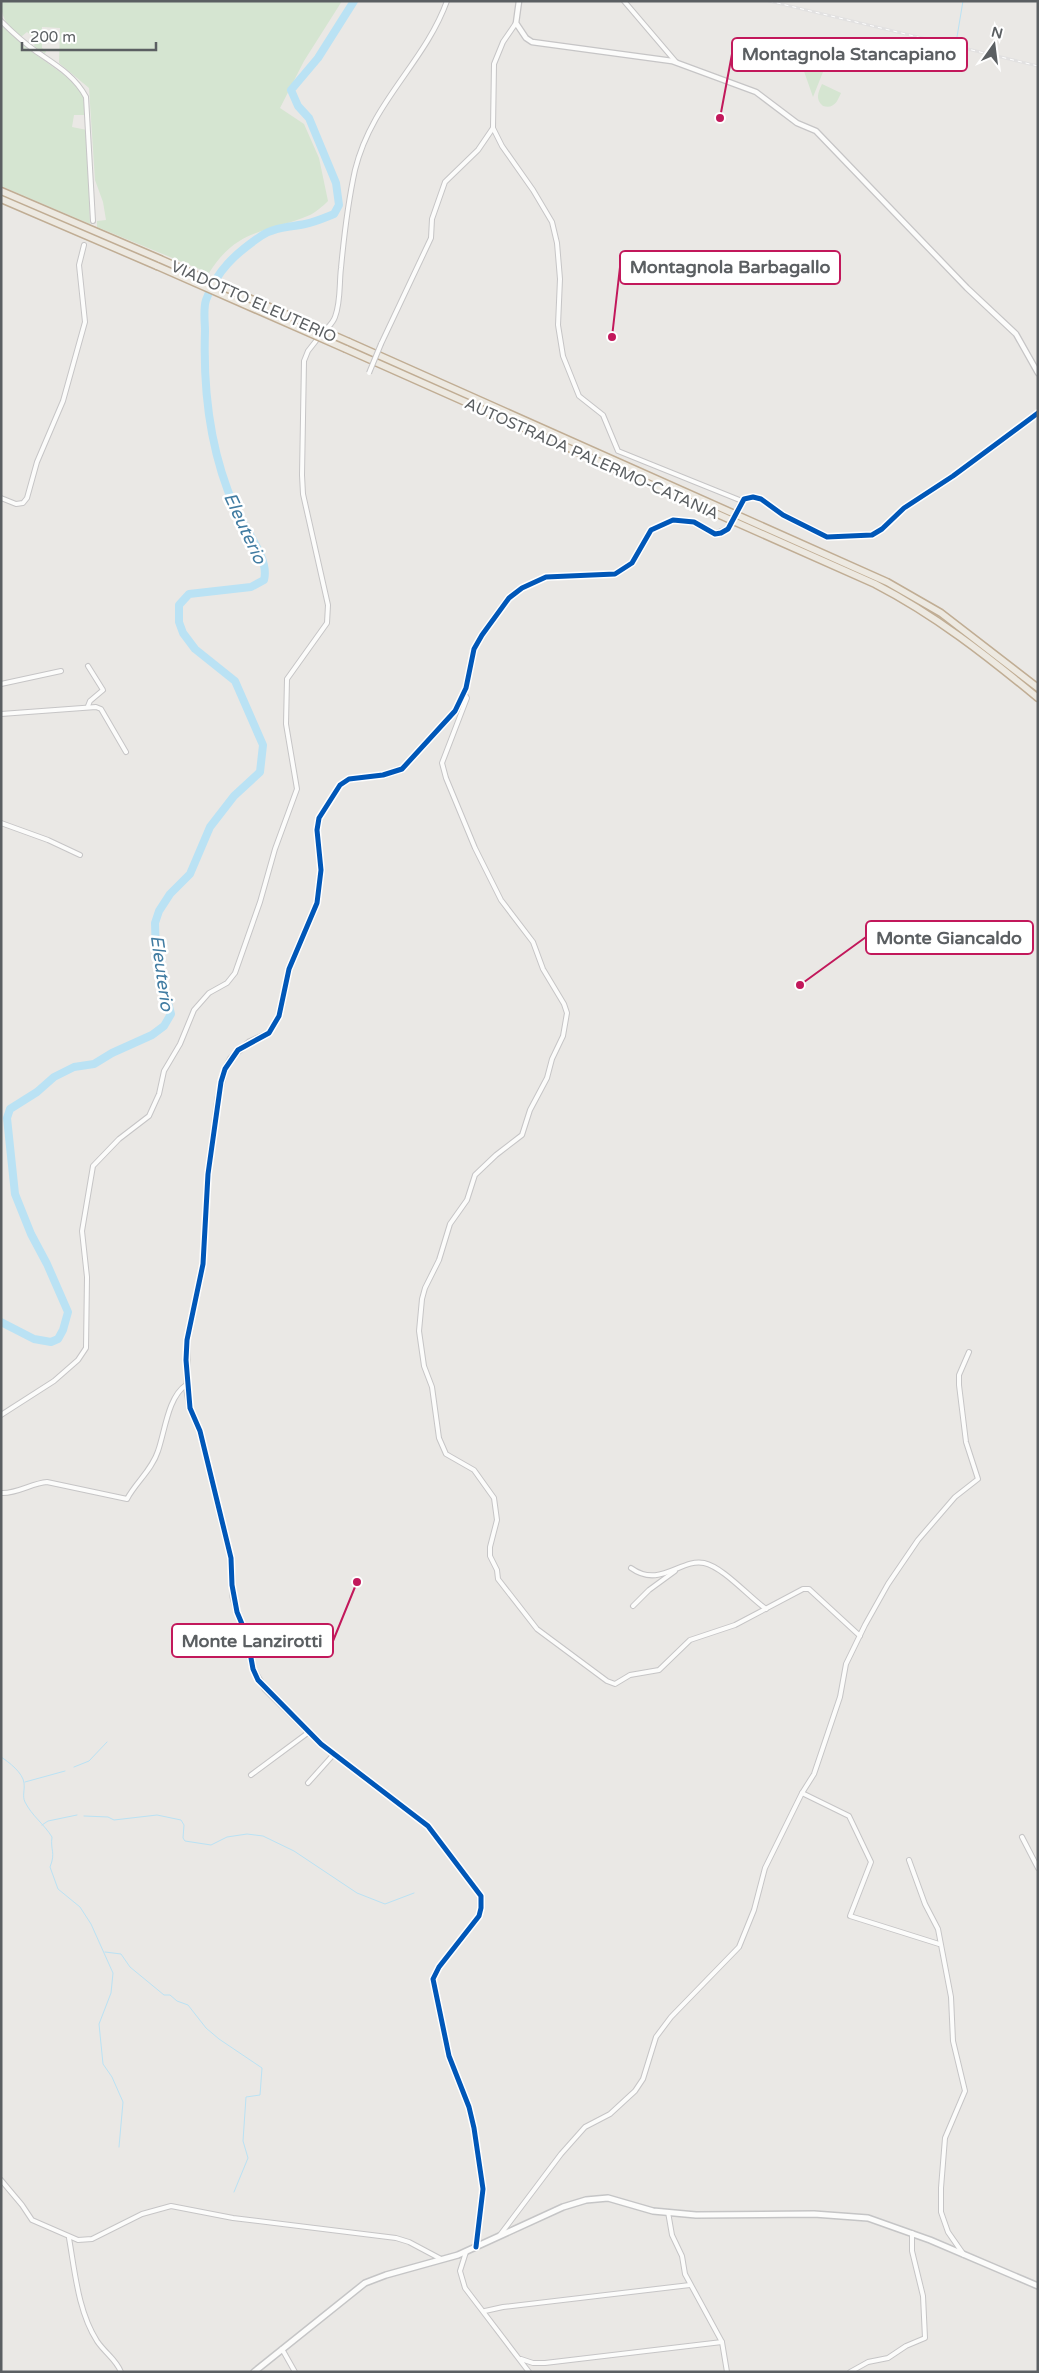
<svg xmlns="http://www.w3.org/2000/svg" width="1039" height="2373" viewBox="0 0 1039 2373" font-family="'Varela Round',sans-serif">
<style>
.green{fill:#d5e5d1}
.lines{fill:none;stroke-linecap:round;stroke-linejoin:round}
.stream{stroke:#bae2f4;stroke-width:1}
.river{stroke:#bae2f4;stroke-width:8}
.tertiary-tunnel{stroke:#c6c6c4;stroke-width:4.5;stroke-dasharray:4.5 2;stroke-linecap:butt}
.minor-casing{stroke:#c6c5c6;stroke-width:6}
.tertiary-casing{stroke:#c6c5c6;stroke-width:7}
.secondary-casing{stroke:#c5c5c6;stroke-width:8}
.motorway-casing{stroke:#c0ad94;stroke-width:9}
.minor{stroke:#fcfcfb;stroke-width:4}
.tertiary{stroke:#fcfcfb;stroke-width:4.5}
.secondary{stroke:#fcfcfb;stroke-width:5}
.motorway{stroke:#ede9e1;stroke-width:6}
.rail-casing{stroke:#e2e1e1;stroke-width:3}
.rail{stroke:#fff;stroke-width:1;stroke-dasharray:4;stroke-linecap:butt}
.minor-bridge-casing{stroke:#c6c5c6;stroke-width:6;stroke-linecap:butt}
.motorway-bridge-casing{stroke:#c0ad94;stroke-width:9;stroke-linecap:butt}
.minor-bridge{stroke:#fcfcfb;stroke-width:4}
.motorway-bridge{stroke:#ede9e1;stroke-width:6}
.cycleway-casing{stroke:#fff;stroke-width:8}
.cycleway{stroke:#0057b8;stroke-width:5}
.labels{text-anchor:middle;stroke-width:5;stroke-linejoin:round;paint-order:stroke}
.street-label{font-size:16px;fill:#5b5f62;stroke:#fff}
.water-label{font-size:18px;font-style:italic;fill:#417ca2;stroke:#fff}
.leader{fill:none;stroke:#c2185b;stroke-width:2}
.callout-dot{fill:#c2185b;stroke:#fff;stroke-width:2}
.callout{fill:#fff;stroke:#c2185b;stroke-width:2}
.callout-label{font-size:18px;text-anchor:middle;font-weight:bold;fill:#5b5f62}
</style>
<rect width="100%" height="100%" fill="#eae8e5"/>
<g class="green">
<path d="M1 1H342L304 61 280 108 304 124 319 158 328 201C323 206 316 212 310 215 265 234 238 227 209 273L97 227V221L106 220 103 202 95 180 89 88 59 63 60 28 42 27V48L46 51 45 54 34 46 36 39 27 32 21 37C8 25 1 20 1 1Z"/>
<polygon points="1,25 28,49 74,82 84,98 86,115 74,115 72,127 87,130 90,224 1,186"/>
<polygon points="799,57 814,62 812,67 823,72 813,97"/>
<path d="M822 84 841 93C837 102 834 109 823 106 815 99 818 93 822 84Z"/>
</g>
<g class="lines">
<g class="stream">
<polyline points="957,37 963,1"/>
<path d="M1 1757C9 1762 23 1773 24 1783 25 1790 22 1796 25 1802 32 1816 44 1824 52 1837 50 1850 56 1852 50 1867L58 1889 80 1907 91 1924 113 1973 111 1993 99 2024 103 2064 112 2077 123 2102 119 2147"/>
<polyline points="74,1767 89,1761 107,1742"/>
<polyline points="25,1782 65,1771"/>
<polyline points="84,1816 108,1817 114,1820 157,1815 181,1820 184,1825 183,1838 185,1841 211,1845 227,1837 247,1834 263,1836 294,1851 357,1893 385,1904 414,1893"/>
<polyline points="42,1825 48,1821 77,1815"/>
<polyline points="105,1952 121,1954 130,1967 164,1995 170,1995 177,2001 188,2005 206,2028 219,2039 262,2068 260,2095 246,2097 243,2141 248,2158 234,2192"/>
</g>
<path class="river" d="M1 1322 34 1339 51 1342 58 1339 63 1330 68 1312 47 1264 31 1234 15 1194 7 1118 10 1109 37 1092 54 1077 74 1067 94 1064 112 1053 152 1035 164 1026 171 1014 156 957 155 923 159 911 170 894 190 874 210 827 234 796 260 772 263 745 235 681 195 649 183 633 179 622V605L189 594 251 587 264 580C270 558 244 529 235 508 210 452 203 392 205 331 205 321 203 309 206 300 216 271 236 253 261 236 274 227 291 227 305 224 315 222 324 218 334 214L339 205 336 183 309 118 298 106 291 90 318 58 354 1"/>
<polyline class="tertiary-tunnel" points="728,529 739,507"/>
<defs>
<g id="minor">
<polyline points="624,1 676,62"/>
<path d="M1 21C12 32 24 43 37 52 56 65 75 76 86 97L93 221"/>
<polyline points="493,128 502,146 533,190 552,222 557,243 560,279 558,325 563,356 579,396 603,415 618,451 742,501"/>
<path d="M324 332C328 327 333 323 335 317 341 301 339 284 341 268 344 236 348 202 355 170 372 101 424 64 447 1"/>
<polyline points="381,344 431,238 432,219 445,182 478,150 493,128 494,64 503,42 516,23"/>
<polyline points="1,498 16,504 23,503 27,498 37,462 63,401 85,322 79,265 84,245"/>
<polyline points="88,666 103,690 90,701 88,706"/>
<polyline points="1,684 61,671"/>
<polyline points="464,693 467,698 442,763 446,778 475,848 501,900 533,942 543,969 564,1004 567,1013 563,1036 552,1059 547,1078 530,1110 522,1135 496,1155 475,1175 467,1200 450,1224 439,1260 425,1288 422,1299 419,1331 424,1366 432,1387 439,1438 446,1454 474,1470 494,1498 497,1520 490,1547 490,1556 497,1570 498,1579 537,1629 607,1681 615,1684 630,1675 659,1670 690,1640 735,1625 803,1589 809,1589 860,1636"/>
<polyline points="1,714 96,707 101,709 126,752"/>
<polyline points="1,823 48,840 80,855"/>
<polyline points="1,1415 54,1381 78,1360 86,1348 87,1277 82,1231 93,1166 119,1139 149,1116 159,1094 164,1071 180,1044 194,1010 209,993 227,983 235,973 260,902 275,849 297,789 286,724 287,679 327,623 328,605 303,494 302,475 304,361 308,351 319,337"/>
<path d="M1 1493C17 1494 32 1483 47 1482L127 1499C136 1482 152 1470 158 1451 165 1431 168 1397 186 1385"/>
<path d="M631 1568C660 1589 681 1558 704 1563 723 1567 749 1597 766 1609"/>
<polyline points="633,1606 649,1590 675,1571"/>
<polyline points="251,1775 309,1732"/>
<polyline points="308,1783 334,1754"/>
<polyline points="802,1793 849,1816 871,1862 850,1916 939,1944"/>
<polyline points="1022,1837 1038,1868"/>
<polyline points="909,1860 925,1904 938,1929 951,1997 953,2041 965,2091 945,2138 941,2188 941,2212 948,2232 964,2255"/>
<polyline points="1,2180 22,2205 32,2220 78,2240 92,2239 142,2214 171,2206 233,2218 396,2238 409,2242 441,2259"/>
<polyline points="668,2212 672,2235 682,2256 685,2274 722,2342 727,2372"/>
<polyline points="500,2235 561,2154 585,2127 610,2114 635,2091 643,2079 656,2037 671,2017 739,1947 754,1910 765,1868 802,1793 814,1774 840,1697 846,1664 865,1625 888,1584 918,1540 955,1497 978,1479 966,1442 959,1385 959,1375 969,1352"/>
<path d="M69 2238C75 2272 78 2311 97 2341 105 2353 116 2359 121 2372"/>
<polyline points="466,2252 460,2271 465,2288 529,2372"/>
<polyline points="485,2311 503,2307 690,2285"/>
<polyline points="282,2349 295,2372"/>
<polyline points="521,2359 533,2363 545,2363 722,2342"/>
<polyline points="850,2372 868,2362 888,2358 906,2346 925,2338 923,2296 912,2251 912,2233"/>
</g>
<g id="tertiary">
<polyline points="519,1 516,23 526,38 532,42 672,61 756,92 797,123 816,131 967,288 1016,334 1038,373"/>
<polyline points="739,507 744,499 753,497 761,499 783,515 827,537 872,535 882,529 904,508 953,476 1038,413"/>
<polyline points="476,2247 483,2189 474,2128 469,2107 449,2056 433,1979 439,1967 479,1916 481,1908 481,1896 428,1826 321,1744 265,1689 253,1669 247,1636 237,1612 233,1597 231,1558 225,1535 200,1431 190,1408 187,1391 187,1340 203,1264 208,1174 218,1098 225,1069 231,1058 249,1042 269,1033 279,1016 289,969 317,903 321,870 317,830 319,818 340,785 349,779 383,775 402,769 455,711 466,688 474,649 482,635 509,598 522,588 546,577 615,574 632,563 651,530 673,520 694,522 715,534 728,529"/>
</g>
<polyline id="secondary" points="254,2372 365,2283 386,2275 458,2255 563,2207 586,2200 608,2198 653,2211 696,2215 814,2214 868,2218 930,2240 1038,2286"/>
<g id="motorway">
<polyline points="1,191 160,259"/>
<polyline points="1,199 157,266"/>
<polyline points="349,342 887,582 941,613 1038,688"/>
<path d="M346 349 875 584C935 615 986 655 1038 698"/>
</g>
</defs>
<use href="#minor" class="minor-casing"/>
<use href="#tertiary" class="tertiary-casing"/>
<use href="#secondary" class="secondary-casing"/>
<use href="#motorway" class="motorway-casing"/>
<use href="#minor" class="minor"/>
<use href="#tertiary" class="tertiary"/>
<use href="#secondary" class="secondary"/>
<use href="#motorway" class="motorway"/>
<defs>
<polyline id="rail" points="769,1 1038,66"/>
</defs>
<use href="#rail" class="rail-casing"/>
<use href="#rail" class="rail"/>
<defs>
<polyline id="minor-bridge" points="369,373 381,344"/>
<g id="motorway-bridge">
<polyline points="160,259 349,342"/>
<polyline points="157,266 346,349"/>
</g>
</defs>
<use href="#minor-bridge" class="minor-bridge-casing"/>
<use href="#motorway-bridge" class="motorway-bridge-casing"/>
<use href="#minor-bridge" class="minor-bridge"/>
<use href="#motorway-bridge" class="motorway-bridge"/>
<defs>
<polyline id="cycleway" points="476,2247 483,2189 474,2128 469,2107 449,2056 433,1979 439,1967 479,1916 481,1908 481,1896 428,1826 321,1744 258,1680 253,1669 247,1636 237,1612 232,1585 231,1558 200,1431 190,1408 186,1360 187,1340 203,1264 208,1174 221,1082 225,1069 238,1050 269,1033 279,1016 289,969 317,903 321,870 317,830 319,818 340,785 349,779 383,775 402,769 455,711 466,688 474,649 482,635 509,598 522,588 546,577 615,574 632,563 651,530 673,520 694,522 715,534 721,533 728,529 744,499 753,497 761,499 783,515 827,537 872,535 882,529 904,508 953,476 1038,413"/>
</defs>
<use href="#cycleway" class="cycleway-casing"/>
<use href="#cycleway" class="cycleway"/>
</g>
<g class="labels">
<g class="street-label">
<text transform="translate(254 301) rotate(24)" y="6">VIADOTTO ELEUTERIO</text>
<text transform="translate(592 458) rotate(24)" y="6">AUTOSTRADA PALERMO-CATANIA</text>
</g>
<g class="water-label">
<text transform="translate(245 528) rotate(65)" y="6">Eleuterio</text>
<text transform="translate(162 973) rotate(82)" y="6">Eleuterio</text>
</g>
</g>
<path class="leader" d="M720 118L732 54M612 337L620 267M800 985L866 937M357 1582L333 1641"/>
<g class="callout-dot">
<circle cx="720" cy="118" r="5"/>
<circle cx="612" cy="337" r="5"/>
<circle cx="800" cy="985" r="5"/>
<circle cx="357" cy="1582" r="5"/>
</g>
<g class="callout">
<rect x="732" y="38" width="235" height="33" rx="5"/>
<rect x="620" y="251" width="220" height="33" rx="5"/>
<rect x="866" y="921" width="167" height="33" rx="5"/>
<rect x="172" y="1624" width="161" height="33" rx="5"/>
</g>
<g class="callout-label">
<text x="849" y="60">Montagnola Stancapiano</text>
<text x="730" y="273">Montagnola Barbagallo</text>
<text x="949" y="944">Monte Giancaldo</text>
<text x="252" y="1647">Monte Lanzirotti</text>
</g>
<rect width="1039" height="2373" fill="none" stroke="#5b5f62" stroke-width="5"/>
<g transform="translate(994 45) rotate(14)" stroke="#ffffff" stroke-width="4" paint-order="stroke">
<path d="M0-4L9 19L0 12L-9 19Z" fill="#5b5f62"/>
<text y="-8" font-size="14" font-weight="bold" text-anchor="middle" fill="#5b5f62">N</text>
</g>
<path d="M22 42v8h134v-8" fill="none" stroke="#5b5f62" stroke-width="2.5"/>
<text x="30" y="42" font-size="15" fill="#5b5f62" stroke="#ffffff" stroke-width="4" paint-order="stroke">200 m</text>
</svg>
